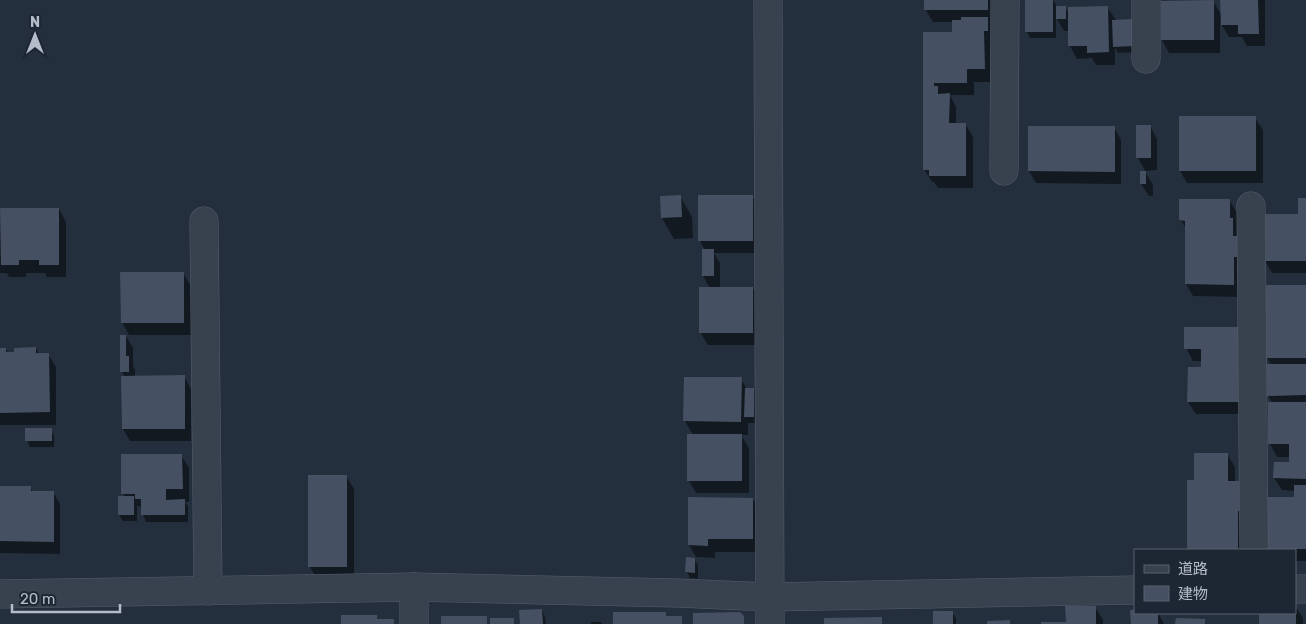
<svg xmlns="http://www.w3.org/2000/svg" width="1306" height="624" viewBox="0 0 1306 624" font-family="Rubik,'Noto Sans JP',sans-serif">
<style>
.shadow{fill:#0007}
.building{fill:#455162}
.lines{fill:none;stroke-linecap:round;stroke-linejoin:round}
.minor-casing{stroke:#565f6c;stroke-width:29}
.minor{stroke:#38414e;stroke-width:28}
</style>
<rect width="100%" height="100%" fill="#242f3e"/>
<g class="shadow">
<polygon points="925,0 995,0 995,22 990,22 995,31 995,43 991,43 991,82 974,82 974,95 950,95 956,107 956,125 966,125 973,137 973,188 938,188 934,182 932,182 924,169 924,33 953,33 953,22 933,22 925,9"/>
<polygon points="1053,0 1057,7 1065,7 1069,14 1107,7 1138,52 1118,53 1115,48 1115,65 1096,65 1092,58 1077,59 1070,46 1069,31 1064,31 1056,17 1056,38 1030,38 1026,31"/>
<polygon points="1222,0 1265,0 1265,46 1247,46 1242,37 1229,37 1220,22 1220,53 1169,53 1162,40 1162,2 1213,1 1222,16"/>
<polygon points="1255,118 1263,130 1263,183 1187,183 1180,171"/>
<polygon points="1138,126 1150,126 1157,139 1157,170 1145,171 1153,185 1153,196 1149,196 1141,184 1146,172 1138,158"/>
<polygon points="1114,127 1121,140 1121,184 1036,183 1029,171"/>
<polygon points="680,196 692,217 693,238 674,239 662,218 661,197"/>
<polygon points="752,196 759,209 759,253 714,253 720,263 720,288 753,288 760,300 760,345 708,345 700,332 710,288 703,276 703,250 705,250 700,241"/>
<polygon points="1306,199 1306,273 1272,273 1265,261 1299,215"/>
<polygon points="1229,200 1237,213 1237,226 1240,232 1241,297 1193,296 1186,284 1186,229 1181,220"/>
<polygon points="0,209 59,209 66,222 66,277 47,277 45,273 26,273 26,277 9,277 7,273 0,273"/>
<polygon points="183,273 191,286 191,335 129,335 122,322"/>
<polygon points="1306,287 1306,561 1295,561 1295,550 1265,550 1295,498 1295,491 1282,490 1274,478 1290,463 1290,457 1277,457 1270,444 1272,403 1268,395 1271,365 1267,357"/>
<polygon points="1241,328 1248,414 1196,414 1188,402 1203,368 1203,361 1193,361 1186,348"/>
<polygon points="126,336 133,348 133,366 135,370 135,377 184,376 191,389 191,441 130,441 123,429 125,377 122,372"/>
<polygon points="36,348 39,354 48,354 56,367 56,425 0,425 0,349 6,349 8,354"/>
<polygon points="741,379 747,389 754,389 757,396 757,423 748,423 748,435 741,435 749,448 749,493 696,493 689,481 693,435 685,421"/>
<polygon points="51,430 54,436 54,447 30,447 27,440"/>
<polygon points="1227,454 1235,467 1235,482 1240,482 1245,550 1188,550 1188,481 1195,481"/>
<polygon points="181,455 189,468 189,502 185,502 188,507 188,522 146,522 140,506 137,506 137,521 123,521 119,515 125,497 123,493"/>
<polygon points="346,476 354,489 354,579 317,579 310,567"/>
<polygon points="0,487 30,487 33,492 53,492 60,504 60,554 0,553"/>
<polygon points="753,499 760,512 759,552 715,552 715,558 696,557 689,545"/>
<polygon points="694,559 698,565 698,579 690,578 687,572"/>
<polygon points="1295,606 1303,618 1303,624 1260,624 1260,613 1295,613"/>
<polygon points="1095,607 1103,620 1103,624 1042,624 1067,623"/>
<polygon points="542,610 545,617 546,624 521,624"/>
<polygon points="952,612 956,619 956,624 934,624"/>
<polygon points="1135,613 1158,613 1164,624 1132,624"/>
<polygon points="591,622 601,622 602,624 591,624"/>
</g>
<g class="building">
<rect x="924" y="0" width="64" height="10"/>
<rect x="1025" y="0" width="28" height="32"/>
<polygon points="1214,0 1214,40 1161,40 1161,1"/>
<polygon points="1220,0 1258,0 1259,34 1238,34 1238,25 1221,25"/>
<rect x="1056" y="6" width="10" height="13"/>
<polygon points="1108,6 1109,52 1087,53 1087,46 1068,46 1068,7"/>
<polygon points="961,17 988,17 988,31 984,31 985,69 967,69 967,83 934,83 934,86 938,86 938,94 950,93 949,123 966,123 966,176 929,176 929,170 923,170 923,32 952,32 952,20 961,20"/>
<polygon points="1134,19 1135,46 1113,47 1112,20"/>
<rect x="1179" y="116" width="77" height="55"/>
<rect x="1136" y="125" width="15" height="33"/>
<polygon points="1028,126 1115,126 1115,172 1028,171"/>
<rect x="1140" y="171" width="6" height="13"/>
<polygon points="681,195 682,217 661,218 660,196"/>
<rect x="698" y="195" width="55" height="46"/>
<polygon points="1298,198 1306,198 1306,261 1263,261 1263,214 1298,214"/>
<polygon points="1179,199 1230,199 1230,218 1233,218 1233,236 1242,236 1242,257 1234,257 1234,285 1185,284 1185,221 1179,220"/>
<polygon points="0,208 59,208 59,265 39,265 39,260 19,260 19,265 1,265"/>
<rect x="702" y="249" width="12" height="27"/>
<polygon points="120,272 184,272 184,323 121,323"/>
<polygon points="1266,285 1306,285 1306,358 1265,358"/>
<rect x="699" y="287" width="54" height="46"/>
<polygon points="1184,327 1242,327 1241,402 1187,402 1188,367 1201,367 1201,349 1184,349"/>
<polygon points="120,335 126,335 126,356 129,356 129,372 120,372"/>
<polygon points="36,347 36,353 49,353 50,412 0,413 0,348 6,348 6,352 14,352 14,348"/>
<polygon points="1266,364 1306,364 1306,395 1266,396"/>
<polygon points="185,375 185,429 122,429 121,376"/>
<polygon points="684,377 742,377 741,422 683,421"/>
<polygon points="745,388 754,388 754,417 744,417"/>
<polygon points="1268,402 1306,402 1306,479 1273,478 1274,462 1289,462 1289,444 1268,444"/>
<rect x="25" y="428" width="27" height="13"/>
<rect x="687" y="434" width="55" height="47"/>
<polygon points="1194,453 1228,453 1228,481 1241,481 1241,511 1238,511 1238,550 1187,550 1187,480 1194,480"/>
<polygon points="121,454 182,454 183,489 166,489 166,500 185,499 185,515 141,515 141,499 135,499 135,494 121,494"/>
<rect x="308" y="475" width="39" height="92"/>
<polygon points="1294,485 1306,485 1306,549 1263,549 1263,497 1294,497"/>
<polygon points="0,486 31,486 31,491 54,491 54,542 0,541"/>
<rect x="118" y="496" width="16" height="19"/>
<polygon points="688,497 753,498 753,539 708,539 708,546 688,545"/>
<polygon points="686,557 695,558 695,573 685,572"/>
<polygon points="1065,606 1096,606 1096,624 1041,624 1041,622 1066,622"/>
<polygon points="542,609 543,624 520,624 519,610"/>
<polygon points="1130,610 1135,610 1135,613 1158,613 1158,624 1131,624"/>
<rect x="933" y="611" width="20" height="13"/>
<polygon points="613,612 666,612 666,616 682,616 682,624 613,624"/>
<polygon points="740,612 744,616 744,624 693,624 693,613"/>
<rect x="1259" y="613" width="37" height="11"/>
<polygon points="341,615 377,615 377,619 394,619 394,624 341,624"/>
<rect x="441" y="616" width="46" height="8"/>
<polygon points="882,617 882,624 824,624 824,618"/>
<rect x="490" y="618" width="24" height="6"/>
<polygon points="1176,618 1205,619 1205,624 1175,624"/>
<polygon points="1010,620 1010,624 987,624 987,621"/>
</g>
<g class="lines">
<defs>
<g id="minor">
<polyline points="768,0 770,624"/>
<polyline points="1146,0 1146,59"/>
<polyline points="1004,171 1005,0"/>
<polyline points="1251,206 1254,550"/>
<polyline points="204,221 208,591"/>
<polyline points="414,587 414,624"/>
<polyline points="1295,589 1306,589"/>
<polyline points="0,594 414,587 677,593 769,597 1135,590"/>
</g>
</defs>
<use href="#minor" class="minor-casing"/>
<use href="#minor" class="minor"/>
</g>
<rect x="1134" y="549" width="162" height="65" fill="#1d2633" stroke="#59626f"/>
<rect x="1144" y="565" width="25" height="8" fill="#38414e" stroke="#59626f"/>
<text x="1178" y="574" font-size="15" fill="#b4bcc9">道路</text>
<rect x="1144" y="586" width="25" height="15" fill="#455162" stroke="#59626f"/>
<text x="1178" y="599" font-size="15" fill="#b4bcc9">建物</text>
<g transform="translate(35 35)" stroke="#1d2633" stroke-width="4" paint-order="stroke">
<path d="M0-4L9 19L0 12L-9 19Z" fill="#b4bcc9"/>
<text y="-8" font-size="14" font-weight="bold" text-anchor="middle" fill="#b4bcc9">N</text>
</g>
<path d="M12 604v8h108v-8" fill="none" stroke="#b4bcc9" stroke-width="2.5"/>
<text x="20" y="604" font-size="15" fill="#b4bcc9" stroke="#1d2633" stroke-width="4" paint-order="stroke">20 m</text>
</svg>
